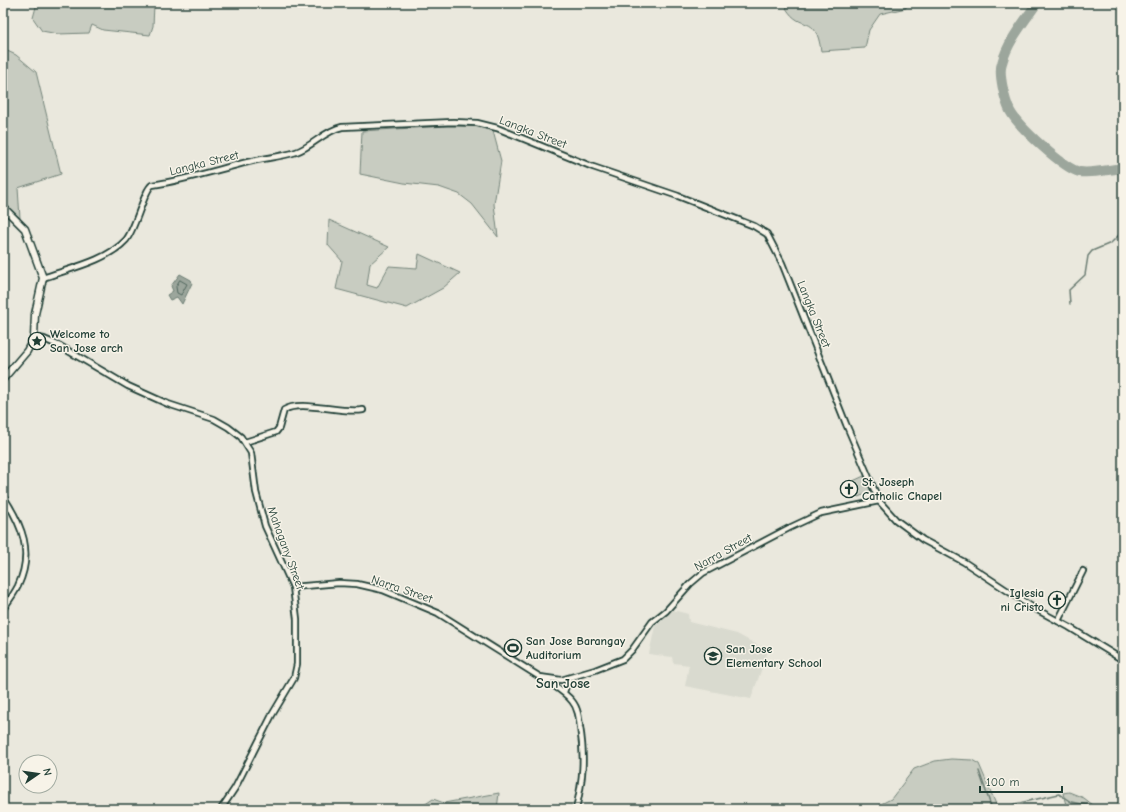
<svg xmlns="http://www.w3.org/2000/svg" width="1126" height="812" viewBox="0 0 1126 812" font-family="'Comic Neue',sans-serif">
<style>
.built{fill:#d9dacf}
.green{fill:#c8ccc1;stroke:#74847a}
.water{fill:#9ca69c;stroke:#6a7c72}
.lines{fill:none;stroke-linecap:round;stroke-linejoin:round}
.shore{stroke:#51675e;stroke-width:1}
.stream{stroke:#6a7c72;stroke-width:1.5}
.river{stroke:#9ca69c;stroke-width:10}
.street-casing{stroke:#1f3d34;stroke-width:8}
.secondary-casing{stroke:#1f3d34;stroke-width:9}
.street{stroke:#f7f3e8;stroke-width:4.5}
.secondary{stroke:#f7f3e8;stroke-width:6}
.labels{text-anchor:middle;stroke-width:3;stroke-linejoin:round;paint-order:stroke}
.street-label{font-size:12px;fill:#1f3d34;stroke:#f7f3e8}
.poi-label{font-size:12px;font-weight:bold;fill:#1f3d34;stroke:#f7f3e8;text-anchor:start}
.quarter-label{font-size:14px;font-weight:bold;fill:#1f3d34;stroke:#f7f3e8}
</style>
<rect width="100%" height="100%" fill="#eae8dd"/>
<filter id="ink" filterUnits="userSpaceOnUse"><feTurbulence type="fractalNoise" baseFrequency=".025" numOctaves="2"/><feDisplacementMap in="SourceGraphic" scale="8" xChannelSelector="R" yChannelSelector="G"/><feConvolveMatrix kernelMatrix="1 2 1 2 8 2 1 2 1" color-interpolation-filters="sRGB"/></filter>
<g filter="url(#ink)">
<polygon class="built" points="673,610 688,614 689,622 737,634 768,651 751,699 685,686 689,665 673,663 672,657 649,654 655,626"/>
<g class="green">
<polygon points="37,3 145,3 154,5 153,26 150,35 103,30 92,25 89,33 58,34 42,31 33,18"/>
<path d="M792 3H906V8L880 14 869 30 865 48 821 51C816 12 801 33 786 8Z"/>
<polygon points="3,49 16,55 36,72 61,174 18,188 20,218 3,203"/>
<polygon points="447,126 476,126 493,131 501,161 494,204 498,237 472,204 459,194 439,187 404,183 360,174 362,131"/>
<polygon points="329,220 389,247 370,264 367,285 377,288 389,266 417,268 419,254 460,273 443,288 407,308 336,289 342,261 328,245"/>
<polygon points="864,476 871,492 858,497 851,482"/>
<polygon points="951,759 972,760 979,764 998,809 871,809 891,799 914,769 935,761"/>
<polygon points="1069,792 1084,798 1098,809 1086,809 1066,805 1063,793"/>
<polygon points="499,793 497,809 418,809 433,799 444,803"/>
</g>
<polygon class="water" points="180,274 191,280 192,283 182,304 177,297 170,300 167,295 173,291 171,286"/>
<g class="lines">
<polygon class="shore" points="180,280 187,284 181,295 177,293 176,287"/>
<g class="stream">
<polyline points="1070,304 1069,290 1085,275 1088,256 1092,251 1111,243 1123,231"/>
<polyline points="979,771 992,809"/>
<polyline points="1006,809 1015,804 1059,794 1071,802 1087,805 1091,809"/>
</g>
<path class="river" d="M1037 3C1024 22 1008 41 1002 63 998 73 1005 101 1010 111 1018 126 1064 169 1080 172 1092 174 1111 169 1123 168"/>
<defs>
<g id="street">
<path d="M43 278C68 269 107 261 126 240 136 228 144 190 152 185 185 180 216 170 248 162 264 158 281 157 296 152 313 146 324 131 342 127L453 122 477 123 497 128 593 167 678 196 754 226 767 234 782 263 846 424 879 501 896 520 923 540 964 562 1032 607 1069 627 1123 660"/>
<polyline points="34,337 44,339 60,346 128,386 168,404 214,419 228,427 241,437 251,453 256,492 265,526 293,587 297,619 297,664 294,678 272,715 235,788 221,809"/>
<path d="M245 442 276 432 279 428 284 410C301 399 340 414 363 410"/>
<path d="M3 496C22 525 34 552 18 586 14 594 8 602 3 609"/>
<polyline points="293,587 339,583 357,584 383,590 438,613 540,677 561,680 595,670 623,659 632,650 652,622 666,611 690,584 703,573 789,528 821,513 879,501"/>
<polyline points="1058,621 1083,571"/>
<path d="M543 678C553 686 564 691 572 701 578 708 579 718 580 727 585 758 583 779 576 809"/>
<polyline points="564,692 569,678"/>
</g>
<polyline id="secondary" points="3,207 25,229 43,278 35,314 34,337 27,351 3,379"/>
</defs>
<use href="#street" class="street-casing"/>
<use href="#secondary" class="secondary-casing"/>
<use href="#street" class="street"/>
<use href="#secondary" class="secondary"/>
</g>
</g>
<defs>
<symbol id="sight-ring" viewBox="-11 -11 22 22"><circle r="9.5" fill="#f7f3e8" stroke="#1f3d34" stroke-width="1.5"/><path d="M0-6L1.8-2.2L6-1.7L2.9 1.2L3.7 5.4L0 3.3L-3.7 5.4L-2.9 1.2L-6-1.7L-1.8-2.2Z" fill="#1f3d34"/></symbol>
<symbol id="church-ring" viewBox="-11 -11 22 22"><circle r="9.5" fill="#f7f3e8" stroke="#1f3d34" stroke-width="1.5"/><path d="M-1.2-6h2.4v3.5h3.3v2.4h-3.3V6h-2.4V-.1h-3.3v-2.4h3.3Z" fill="#1f3d34"/></symbol>
<symbol id="stadium-ring" viewBox="-11 -11 22 22"><circle r="9.5" fill="#f7f3e8" stroke="#1f3d34" stroke-width="1.5"/><path d="M0-5a6.5 5 0 1 0 0 10a6.5 5 0 1 0 0-10ZM-3.5-1.8h7v3.6h-7Z" fill="#1f3d34"/></symbol>
<symbol id="school-ring" viewBox="-11 -11 22 22"><circle r="9.5" fill="#f7f3e8" stroke="#1f3d34" stroke-width="1.5"/><path d="M0-5L7-2L0 1L-7-2ZM-4 1L0 2.5L4 1V4Q0 6-4 4Z" fill="#1f3d34"/></symbol>
</defs>
<g fill-rule="evenodd">
<use href="#sight-ring" x="27" y="331" width="20" height="20"/>
<use href="#church-ring" x="839" y="479" width="20" height="20"/>
<use href="#church-ring" x="1047" y="590" width="20" height="20"/>
<use href="#stadium-ring" x="503" y="638" width="20" height="20"/>
<use href="#school-ring" x="703" y="646" width="20" height="20"/>
</g>
<g class="labels">
<g class="street-label">
<text transform="translate(533 132) rotate(21)" y="4">Langka Street</text>
<text transform="translate(204 163) rotate(-14)" y="4">Langka Street</text>
<text transform="translate(814 314) rotate(68)" y="4">Langka Street</text>
<text transform="translate(286 548) rotate(70)" y="4">Mahagany Street</text>
<text transform="translate(723 552) rotate(-29)" y="4">Narra Street</text>
<text transform="translate(402 589) rotate(19)" y="4">Narra Street</text>
</g>
<g class="poi-label">
<text x="50" y="338">Welcome to<tspan x="50" dy="14">San Jose arch</tspan></text>
<text x="862" y="486">St. Joseph<tspan x="862" dy="14">Catholic Chapel</tspan></text>
<text x="1044" y="597" text-anchor="end">Iglesia<tspan x="1044" dy="14">ni Cristo</tspan></text>
<text x="526" y="645">San Jose Barangay<tspan x="526" dy="14">Auditorium</tspan></text>
<text x="726" y="653">San Jose<tspan x="726" dy="14">Elementary School</tspan></text>
</g>
<g class="quarter-label">
<text x="563" y="688">San Jose</text>
</g>
</g>
<rect width="1126" height="812" fill="none" stroke="#f7f3e8" stroke-width="16"/>
<rect x="8" y="8" width="1110" height="796" fill="none" stroke="#1f3d34" stroke-width="1.5" filter="url(#ink)"/>
<g transform="translate(38 774) rotate(77)"><circle r="19" fill="#f7f3e8" stroke="#a1aaa0"/>
<path d="M0-3L7 15L0 10L-7 15Z" fill="#1f3d34"/>
<text y="-6" font-size="11" font-weight="bold" text-anchor="middle" fill="#1f3d34">N</text>
</g>
<path d="M980 786v6h82v-6" fill="none" stroke="#1f3d34" stroke-width="2"/>
<text x="986" y="786" font-size="12" fill="#1f3d34" stroke="#f7f3e8" stroke-width="3" paint-order="stroke">100 m</text>
</svg>
